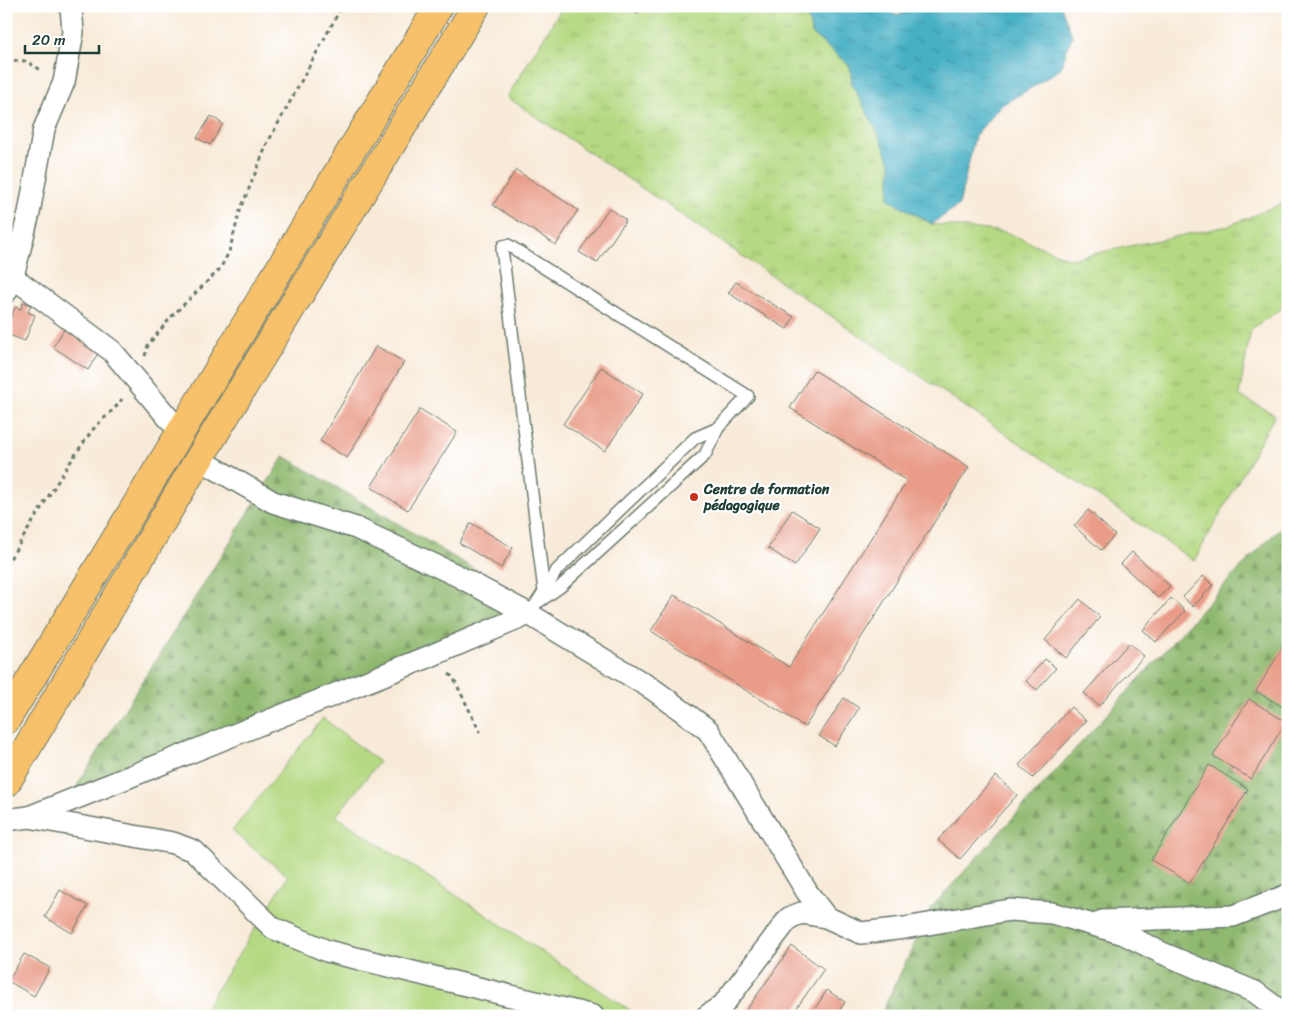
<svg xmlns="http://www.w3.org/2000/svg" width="1294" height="1022" viewBox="0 0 1294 1022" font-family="Sriracha,sans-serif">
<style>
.grass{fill:url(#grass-tufts);stroke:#6a8b5b}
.forest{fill:url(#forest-firs);stroke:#587b52}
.pitch{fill:#b5d982;stroke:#6a8b5b}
.water{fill:url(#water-ripples);stroke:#33767c}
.building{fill:#e99c88}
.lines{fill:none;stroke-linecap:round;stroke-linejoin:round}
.service-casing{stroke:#6b7a6d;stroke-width:14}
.minor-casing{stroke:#6b7a6d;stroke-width:24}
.trunk-casing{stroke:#6b7a6d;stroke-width:30}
.path{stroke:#6b7a6d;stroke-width:3;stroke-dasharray:4 4;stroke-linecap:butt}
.service{stroke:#fff;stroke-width:11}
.minor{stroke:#fff;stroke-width:21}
.trunk{stroke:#f6c16b;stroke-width:28}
.poi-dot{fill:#c8321e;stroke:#fff;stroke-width:2}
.labels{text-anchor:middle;stroke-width:4.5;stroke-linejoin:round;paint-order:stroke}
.poi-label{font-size:14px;font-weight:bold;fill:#1f3d34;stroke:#fff;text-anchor:start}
</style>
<defs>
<pattern id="grass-tufts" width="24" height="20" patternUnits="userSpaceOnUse" patternTransform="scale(1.25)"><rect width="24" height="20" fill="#b5d982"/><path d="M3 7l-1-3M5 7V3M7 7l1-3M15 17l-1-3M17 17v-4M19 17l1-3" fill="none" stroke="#9bbb71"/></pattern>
<pattern id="forest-firs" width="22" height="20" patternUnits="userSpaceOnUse" patternTransform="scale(1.25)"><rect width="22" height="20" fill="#90b970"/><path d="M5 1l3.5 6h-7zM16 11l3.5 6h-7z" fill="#75985d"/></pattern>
<pattern id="water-ripples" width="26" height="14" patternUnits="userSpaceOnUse" patternTransform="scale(1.25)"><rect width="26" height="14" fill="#47b0c5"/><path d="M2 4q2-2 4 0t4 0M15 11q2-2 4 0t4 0" fill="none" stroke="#3b90a1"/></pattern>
</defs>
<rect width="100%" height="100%" fill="#fff"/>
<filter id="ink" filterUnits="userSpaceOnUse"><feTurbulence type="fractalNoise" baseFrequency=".02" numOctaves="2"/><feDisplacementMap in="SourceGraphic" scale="10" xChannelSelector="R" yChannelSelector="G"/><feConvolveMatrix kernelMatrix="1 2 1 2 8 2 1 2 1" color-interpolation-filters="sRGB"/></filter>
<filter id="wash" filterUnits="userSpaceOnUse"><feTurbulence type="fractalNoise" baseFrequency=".0096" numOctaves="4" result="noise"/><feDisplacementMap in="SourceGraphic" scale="20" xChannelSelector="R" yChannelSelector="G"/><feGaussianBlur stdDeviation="1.12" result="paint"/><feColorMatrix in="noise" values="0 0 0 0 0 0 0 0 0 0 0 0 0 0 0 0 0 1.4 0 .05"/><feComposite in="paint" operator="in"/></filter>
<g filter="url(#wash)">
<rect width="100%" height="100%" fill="#f8ead8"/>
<polygon class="grass" points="563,6 805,6 812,34 850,65 852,84 879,135 891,164 889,199 932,224 1005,232 1070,259 1139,244 1228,226 1288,201 1288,304 1251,329 1239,395 1275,415 1194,561 507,97"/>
<g class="forest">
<polygon points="284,456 535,605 66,803"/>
<polygon points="1288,520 1288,1016 880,1016 932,907 1228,581"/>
</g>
<polygon class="pitch" points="323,718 379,762 336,816 639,1016 200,1016 288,876 232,831"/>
<polygon class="water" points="805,6 878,6 896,15 928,6 1061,6 1072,36 1060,69 1033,87 1000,106 975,136 959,205 932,224 889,199 891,164 879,135 852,84 850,66 812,34"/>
<g id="blocks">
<g class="building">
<polygon points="623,6 643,6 638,14"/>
<polygon points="211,116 223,124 210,145 197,138"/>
<polygon points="516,170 578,210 556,245 493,205"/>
<polygon points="609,208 626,220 597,263 579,252"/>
<polygon points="736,282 794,317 787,329 728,293"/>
<polygon points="23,302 31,305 28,312 35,315 25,341 6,334 6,330 15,307 21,309"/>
<polygon points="65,328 100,350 88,370 53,347"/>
<polygon points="376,346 404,362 347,458 320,441"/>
<polygon points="601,367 643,394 605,451 563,424"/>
<polygon points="814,370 969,467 805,727 651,631 674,595 789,667 907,481 790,408"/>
<polygon points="420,409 457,432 408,510 371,487"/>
<polygon points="792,510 820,528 795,566 768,548"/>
<polygon points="1088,510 1115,535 1101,550 1074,526"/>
<polygon points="471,523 513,548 501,568 459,543"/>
<polygon points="1132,552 1170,586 1158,598 1121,564"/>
<polygon points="1203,576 1213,585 1193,607 1183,597"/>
<polygon points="1171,598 1185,611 1156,642 1143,630"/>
<polygon points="1080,599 1100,617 1066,658 1045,640"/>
<polygon points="1288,639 1288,710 1256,691"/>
<polygon points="1129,643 1144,656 1099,706 1084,693"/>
<polygon points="1045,659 1056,668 1037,690 1026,681"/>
<polygon points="844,698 859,708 835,746 819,736"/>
<polygon points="1249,699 1286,722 1251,779 1213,756"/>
<polygon points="1071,707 1086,721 1033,778 1019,765"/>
<polygon points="1209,765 1248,789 1190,883 1151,860"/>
<polygon points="996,776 1017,795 960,859 938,840"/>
<polygon points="60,890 88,906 72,933 45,917"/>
<polygon points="792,946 824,969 791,1016 742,1016"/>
<polygon points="24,954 50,968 34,996 8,981"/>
<polygon points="827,990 845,1002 836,1016 810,1016"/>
</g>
</g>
</g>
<g filter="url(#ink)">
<use href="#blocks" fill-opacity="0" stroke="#6b7a6d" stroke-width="1"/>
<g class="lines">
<defs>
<g id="service">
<polyline points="540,601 560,587 705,455 718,428"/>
<path d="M529 614C539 600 548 585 557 570L695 438 718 428 748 396 508 245 503 246 502 249 544 591"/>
</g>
<g id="minor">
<polyline points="13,276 18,281 112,351 181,433"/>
<polyline points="6,292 13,276 29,213 44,129 64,82 73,32 71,6"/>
<polyline points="199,459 273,502 356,528 458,576 529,614 654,690 708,730 807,892 826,917 861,933 905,928 1010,910 1052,913 1124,934 1162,953 1255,992 1287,1016"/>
<polyline points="29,817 173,843 194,851 273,928 327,951 593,1016"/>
<polyline points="6,820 29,817 428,657 529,614"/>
<polyline points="1102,921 1233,916 1288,895"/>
<polyline points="707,1016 723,1005 789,918 801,913 826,917"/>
</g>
<g id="trunk">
<polyline points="6,720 439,6"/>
<polyline points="6,783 199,459 476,6"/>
</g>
</defs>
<use href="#service" class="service-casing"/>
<use href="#minor" class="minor-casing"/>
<use href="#trunk" class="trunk-casing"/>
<g class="path">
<polyline points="6,60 25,61 43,71"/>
<polyline points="145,356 148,345 172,316 220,269 229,252 240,211 267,144 342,6"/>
<path d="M6 565C34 521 60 475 91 432 100 420 113 412 122 399"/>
<polyline points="449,674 453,677 480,732"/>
</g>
<use href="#service" class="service"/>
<use href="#minor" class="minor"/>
<use href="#trunk" class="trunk"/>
</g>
</g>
<circle class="poi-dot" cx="694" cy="497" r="5"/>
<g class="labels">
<g class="poi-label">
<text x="704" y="494">Centre de formation<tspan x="704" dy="16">pédagogique</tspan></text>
</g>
</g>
<rect width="1294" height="1022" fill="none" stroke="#fff" stroke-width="25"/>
<path d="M25 45v8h74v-8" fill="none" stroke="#1f3d34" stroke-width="2.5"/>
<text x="32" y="45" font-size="15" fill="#1f3d34" stroke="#ffffff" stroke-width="4" paint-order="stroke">20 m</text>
</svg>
